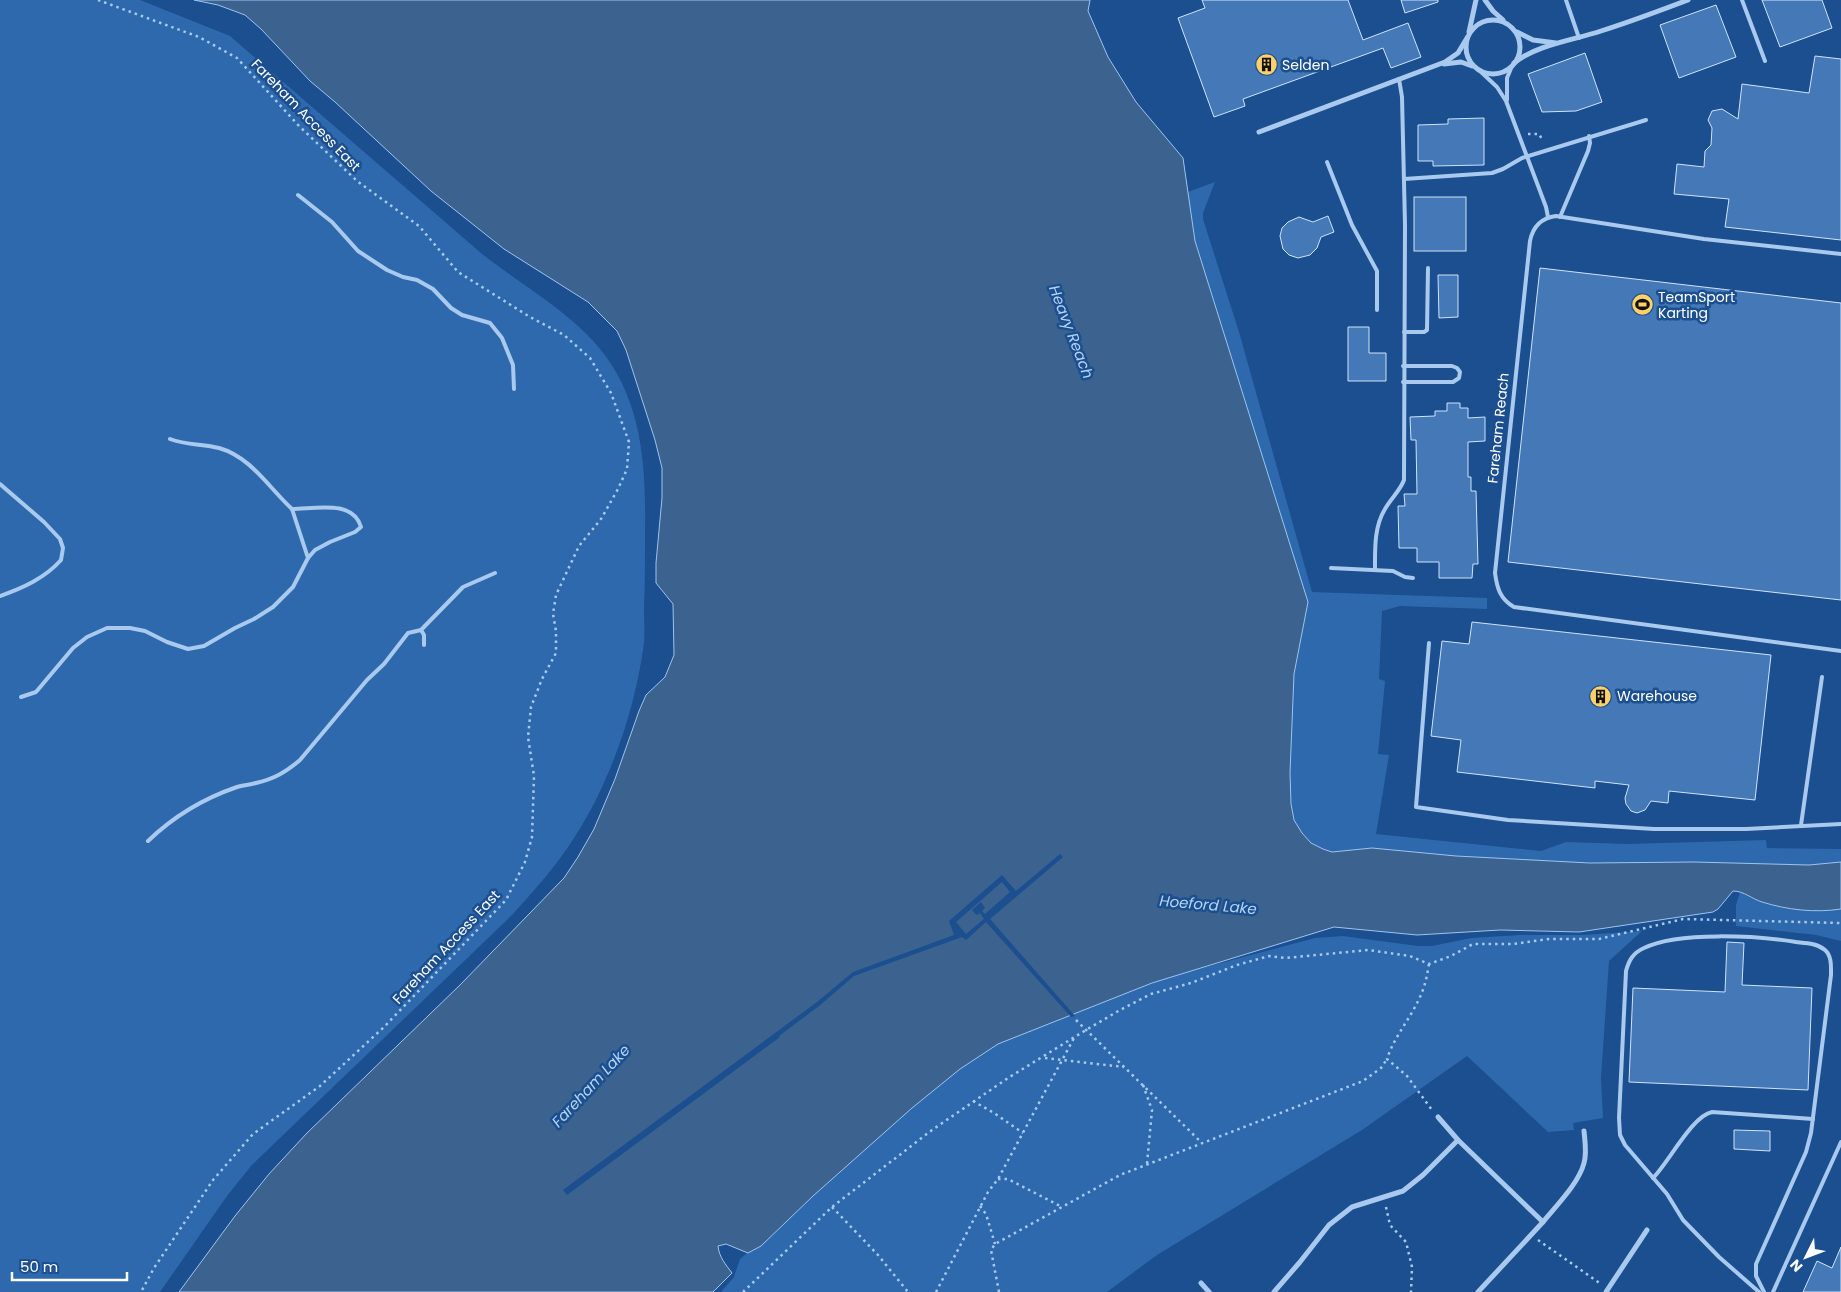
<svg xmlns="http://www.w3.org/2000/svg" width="1841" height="1292" viewBox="0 0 1841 1292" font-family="Poppins,sans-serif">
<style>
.green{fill:#2e69ad}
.water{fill:#3c6290;stroke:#9cc4f0}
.pier{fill:#1b4f8f;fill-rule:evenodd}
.building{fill:#4478b7;stroke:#cfe3fa}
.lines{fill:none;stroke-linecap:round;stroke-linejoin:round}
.path{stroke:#a9c9ee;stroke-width:2.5;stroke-dasharray:2.5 4;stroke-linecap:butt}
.lane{stroke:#a9c9ee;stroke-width:4}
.street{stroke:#a9c9ee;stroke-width:5}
.labels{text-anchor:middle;stroke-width:5;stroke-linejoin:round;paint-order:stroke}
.poi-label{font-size:14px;fill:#fff;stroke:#1b4f8f;text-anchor:start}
.street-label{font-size:14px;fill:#fff;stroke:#1b4f8f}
.water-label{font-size:15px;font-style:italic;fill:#b5d3f5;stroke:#1b4f8f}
</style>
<rect width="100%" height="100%" fill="#1b4f8f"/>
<g class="green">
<path d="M0 0H140L230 36 481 253C522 286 577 315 607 358 644 410 646 474 645 535 645 560 645 584 644 608 644 620 645 632 644 643 635 713 607 792 566 850 550 873 531 894 512 915L251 1166 227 1196 160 1292H0Z"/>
<path d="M1090 0 1088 11 1108 57 1136 102 1183 158 1188 192 1215 182 1203 213V219L1239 332 1312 592 1487 598V609L1400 606 1382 611 1379 679 1385 681 1378 754 1389 755 1376 834 1541 851 1566 842 1628 844 1766 840 1767 848 1841 849V941L1816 935 1736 926V905L1740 892 1733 891 1718 909 1713 912 1579 932 1500 930 1417 935 1334 927 1179 974 1315 938 1343 936 1418 946H1432L1471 938 1520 935H1583L1642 931 1609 961 1601 1078 1603 1118 1573 1123 1574 1130 1548 1132 1467 1056 1362 1130 1157 1255 1107 1292H721L734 1277 740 1259 747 1253 726 1244 718 1246C719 1257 726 1265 732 1273L713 1292H457L688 1252 1025 120Z"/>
</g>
<path class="water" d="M194 0H1090L1088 11 1108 57 1136 102 1183 158 1195 241 1308 602 1294 674 1290 773 1291 804 1294 820 1302 833 1311 843 1323 849 1332 852 1372 848 1456 856 1590 863 1694 862 1809 865 1841 862V909C1815 913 1788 910 1762 902 1752 899 1744 891 1733 891L1718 909 1713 912 1579 932 1500 930 1417 935 1334 927 1152 983 998 1044 960 1069 912 1108 813 1196 761 1246 748 1253 726 1244 718 1246C719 1257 726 1265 732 1273L713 1292H179L235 1216 269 1174 307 1133 460 985 564 878 578 857 594 829 615 779 639 711 646 695 665 677 674 655 673 604 656 583V563L662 498V468L655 440 626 350 617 331 588 302 504 249 431 191 335 102 310 81 261 29 245 15 218 5Z"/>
<path class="pier" d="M1060 854 1063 857 990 919 1075 1016 1071 1017 986 922 966 940 962 937 854 976 819 1006 779 1036 780 1037 567 1195 563 1190 817 1002 853 972 954 935 949 921 1002 875 1016 891ZM1002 882 1010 892 985 914 982 911 985 908 981 902 972 910 977 915 980 913 984 919 966 934 956 922Z"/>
<g class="building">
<polygon points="1202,0 1348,0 1363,40 1408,23 1421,57 1391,68 1383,48 1243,99 1245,106 1214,117 1178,18 1205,8"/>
<polygon points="1401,0 1438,0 1438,2 1405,13"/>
<polygon points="1762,0 1822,0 1832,28 1780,47"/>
<polygon points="1716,5 1736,57 1679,78 1660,25"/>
<polygon points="1585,53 1602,102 1576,111 1542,112 1528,74"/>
<polygon points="1815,56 1841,59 1841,240 1725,227 1729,199 1674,194 1677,164 1704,167 1705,151 1711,145 1712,128 1708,120 1712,111 1722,109 1738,119 1742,84 1809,93"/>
<polygon points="1484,118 1484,165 1433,166 1433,161 1418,161 1418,125 1448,124 1448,119"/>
<rect x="1414" y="197" width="52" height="54"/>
<polygon points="1328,216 1334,232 1321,237 1317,248 1310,255 1298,258 1289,255 1283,249 1280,236 1282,228 1288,222 1299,217 1313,222"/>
<polygon points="1540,268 1841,303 1841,600 1508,562"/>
<polygon points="1438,275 1458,275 1458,317 1439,318"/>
<polygon points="1348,327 1369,327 1369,353 1386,353 1386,381 1348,381"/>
<polygon points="1447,403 1460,403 1460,408 1468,408 1468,418 1485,417 1485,441 1468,442 1468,477 1471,477 1471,491 1476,491 1478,564 1473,564 1472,578 1439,578 1439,562 1417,562 1417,548 1399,548 1398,506 1405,506 1404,494 1417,494 1416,440 1411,440 1410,417 1435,416 1435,411 1447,411"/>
<polygon points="1472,622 1771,655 1755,800 1669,791 1668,803 1651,801 1645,810 1637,813 1631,811 1626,804 1625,798 1629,785 1595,781 1595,788 1457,772 1461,740 1431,736 1442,641 1469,644"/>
<polygon points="1727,942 1744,943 1742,985 1812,988 1808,1090 1629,1082 1633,988 1725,992"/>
<polygon points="1734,1130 1770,1131 1770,1151 1734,1149"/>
<polygon points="1841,1247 1841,1292 1803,1292 1817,1261 1832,1268"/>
</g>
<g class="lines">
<g class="path">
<polyline points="98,0 199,37 237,58 299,126 357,181 419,226 458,272 530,317 564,335 590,358 611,393 629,442 627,469 618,489 601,519 579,546 556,595 553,614 556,631 556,653 542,679 531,707 528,737 534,776 532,837 525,862 506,900 384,1027 320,1086 253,1134 213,1180 154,1268 141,1292"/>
<polyline points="1528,134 1539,134 1543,141"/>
<path d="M1429 964C1427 976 1425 987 1419 999 1410 1019 1394 1037 1387 1059L1407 1076 1432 1110"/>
<polyline points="1076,1020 1202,1143"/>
<polyline points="1045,1058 1124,1067"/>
<polyline points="1143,1085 1152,1110 1147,1164"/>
<polyline points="973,1101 994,1113 1023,1133"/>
<polyline points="998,1179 1008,1179 1062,1207"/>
<polyline points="980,1206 986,1214 995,1244"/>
<polyline points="832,1207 878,1255 908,1292"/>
<polyline points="1386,1207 1390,1225 1406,1242 1412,1267 1411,1292"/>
<polyline points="1538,1240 1601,1284"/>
<polyline points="743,1292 832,1207 932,1130 1008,1078 1086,1030 1120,1010 1151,994 1191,983 1237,965 1269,956 1285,958 1368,950 1410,956 1429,964 1451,956 1473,944 1513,944 1549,939 1599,939 1683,919 1841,923"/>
<polyline points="936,1292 988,1192 998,1179 1074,1038"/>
<polyline points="999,1292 991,1250 995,1244 1120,1175 1363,1081 1381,1068 1387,1059"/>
</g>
<g class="lane">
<polyline points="1566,0 1579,38"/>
<polyline points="1742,0 1765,61"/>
<polyline points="1480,71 1497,87 1506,101 1546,207 1548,217"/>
<polyline points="1507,100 1507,78 1512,66"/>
<polyline points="1327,162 1352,225 1377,271 1377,310"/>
<polyline points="1404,179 1492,173 1503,169 1522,158 1646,120"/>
<polyline points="298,195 332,222 358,251 387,270 403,277 417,280 433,289 451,308 462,315 490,323 502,338 513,365 514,389"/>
<polyline points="1560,217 1588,151 1590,143 1589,136"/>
<path d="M1841 254 1704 239 1556 216C1541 218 1533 226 1530 241L1495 573C1497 588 1500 599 1514 607L1841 651"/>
<polyline points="1404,332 1424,332 1427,330 1428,268"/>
<polyline points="1403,382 1453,382 1459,378 1460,372 1457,368 1452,366 1403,366"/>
<path d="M0 484 44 522 60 539 63 548 61 560C45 578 23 588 0 596"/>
<polyline points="292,509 308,558"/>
<polyline points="1331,568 1393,571 1405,577 1413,578"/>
<path d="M1375 570C1375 549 1374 527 1385 509 1391 498 1400 491 1404 480L1405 225 1402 97 1399 79"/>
<polyline points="421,630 424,635 424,645"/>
<polyline points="1429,643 1416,807 1508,820 1654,829 1746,829 1841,824"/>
<path d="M21 697 36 692 73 648 87 637 107 628H130L145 631 167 642 188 649 204 646 235 628 254 619 273 607 293 587 308 558 315 550 330 542 355 532 361 527C353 499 314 509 292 509 269 488 251 457 219 448 202 444 186 445 170 439"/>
<polyline points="1801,825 1822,677"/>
<path d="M148 841C174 816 202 799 237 787 243 785 250 785 256 783 274 779 286 772 300 760L367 680 384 664 408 633 421 630 463 587 495 573"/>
<path d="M1653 1178C1669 1162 1692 1116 1712 1112L1813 1119"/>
<path d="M1759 1292 1719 1257 1683 1220 1667 1194 1625 1145 1620 1135 1619 1118 1626 971C1629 960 1633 953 1644 948 1678 931 1758 936 1796 942 1805 943 1817 943 1825 950 1832 956 1831 967 1831 975L1811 1133 1806 1152 1756 1264V1276L1764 1292"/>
<polyline points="1773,1292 1841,1142"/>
</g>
<g class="street">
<polyline points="1485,0 1493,11 1503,20"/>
<circle cx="1493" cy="47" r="27"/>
<polyline points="1469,32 1476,0"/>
<polyline points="1517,32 1533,40 1556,43"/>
<path d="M1514 63C1536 45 1574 40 1601 31 1630 22 1659 11 1688 0"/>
<polyline points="1444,64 1461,62 1472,66"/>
<polyline points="1259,132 1445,62 1458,53 1467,38"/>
<polyline points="1438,1117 1458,1140"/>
<path d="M1543 1222C1556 1206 1579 1183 1584 1163 1587 1154 1585 1142 1584 1131"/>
<polyline points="1201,1283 1209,1292"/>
<polyline points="1274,1292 1300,1262 1329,1225 1352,1207 1403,1191 1423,1175 1458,1140 1543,1222 1478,1292"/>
<polyline points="1606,1292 1647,1230"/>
</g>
</g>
<defs>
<symbol id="building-disc" viewBox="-11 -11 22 22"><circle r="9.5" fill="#ffd166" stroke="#1b4f8f"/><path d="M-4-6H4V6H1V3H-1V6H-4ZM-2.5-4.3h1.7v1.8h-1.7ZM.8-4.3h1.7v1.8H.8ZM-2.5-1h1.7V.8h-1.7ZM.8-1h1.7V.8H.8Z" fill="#111"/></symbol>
<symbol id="stadium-disc" viewBox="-11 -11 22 22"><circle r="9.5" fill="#ffd166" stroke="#1b4f8f"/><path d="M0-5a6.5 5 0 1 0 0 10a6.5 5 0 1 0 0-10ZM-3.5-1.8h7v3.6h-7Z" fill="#111"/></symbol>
</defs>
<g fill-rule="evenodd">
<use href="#building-disc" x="1254" y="52" width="25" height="25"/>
<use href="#stadium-disc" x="1630" y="292" width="25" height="25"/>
<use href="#building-disc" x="1588" y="684" width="25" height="25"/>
</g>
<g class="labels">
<g class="poi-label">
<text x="1282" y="70">Selden</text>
<text x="1658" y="302">TeamSport<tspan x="1658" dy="16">Karting</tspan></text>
<text x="1617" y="701">Warehouse</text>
</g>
<g class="street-label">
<text transform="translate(306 115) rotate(46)" y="5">Fareham Access East</text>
<text transform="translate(1498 428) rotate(-84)" y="5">Fareham Reach</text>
<text transform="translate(446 947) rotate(-47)" y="5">Fareham Access East</text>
</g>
<g class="water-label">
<text transform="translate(1071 332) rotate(69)" y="5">Heavy Reach</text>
<text transform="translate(1208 905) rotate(5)" y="5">Hoeford Lake</text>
<text transform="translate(591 1086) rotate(-47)" y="5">Fareham Lake</text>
</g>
</g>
<g transform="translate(1806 1257) rotate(228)" stroke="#1b4f8f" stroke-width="4" paint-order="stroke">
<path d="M0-4L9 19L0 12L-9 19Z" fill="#ffffff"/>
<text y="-8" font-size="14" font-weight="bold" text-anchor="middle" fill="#ffffff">N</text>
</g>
<path d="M12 1272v8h115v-8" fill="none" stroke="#ffffff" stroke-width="2.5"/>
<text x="20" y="1272" font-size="15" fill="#ffffff" stroke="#1b4f8f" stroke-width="4" paint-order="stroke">50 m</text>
</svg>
